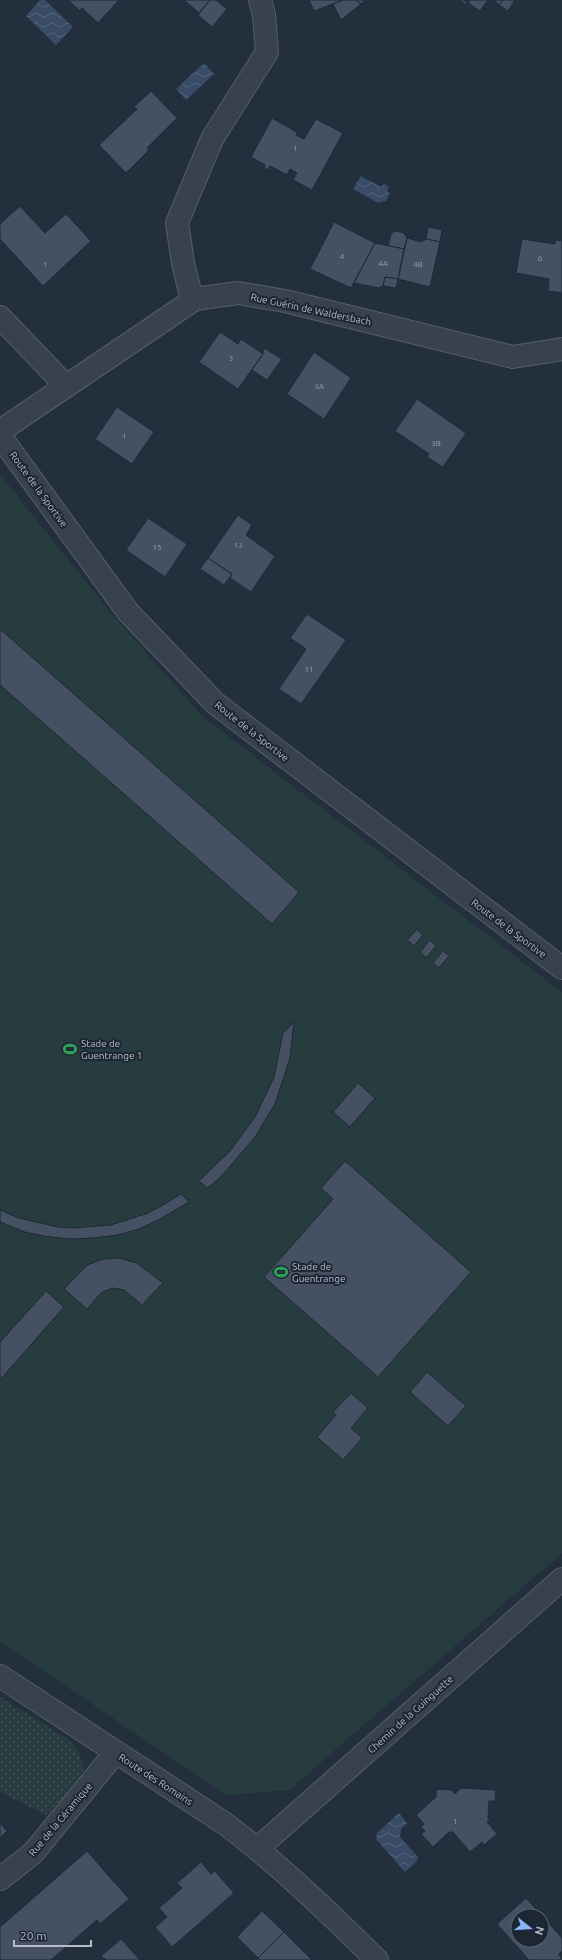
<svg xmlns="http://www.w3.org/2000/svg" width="562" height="1960" viewBox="0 0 562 1960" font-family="Ubuntu,sans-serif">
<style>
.grass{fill:url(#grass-dots)}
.garden{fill:#263c3f}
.water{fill:url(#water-waves)}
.building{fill:#455162;stroke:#1f2835;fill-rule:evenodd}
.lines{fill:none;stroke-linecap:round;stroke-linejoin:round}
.minor-casing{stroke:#565f6c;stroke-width:24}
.minor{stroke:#38414e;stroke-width:22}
.labels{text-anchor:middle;stroke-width:4;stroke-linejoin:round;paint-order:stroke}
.number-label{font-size:8px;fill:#98a1af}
.street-label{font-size:10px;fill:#b4bcc9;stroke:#1d2633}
.poi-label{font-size:10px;fill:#b4bcc9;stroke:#1d2633;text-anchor:start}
</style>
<defs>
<pattern id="grass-dots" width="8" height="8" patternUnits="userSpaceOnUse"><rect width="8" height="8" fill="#263c3f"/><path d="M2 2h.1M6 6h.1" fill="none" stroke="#435659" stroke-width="1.8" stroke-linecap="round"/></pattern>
<pattern id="water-waves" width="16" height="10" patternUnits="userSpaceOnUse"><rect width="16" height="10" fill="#394c67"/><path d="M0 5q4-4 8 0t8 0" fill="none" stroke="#53647b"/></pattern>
</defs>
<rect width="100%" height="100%" fill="#242f3e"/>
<polygon class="grass" points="0,1697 69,1740 78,1751 84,1768 75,1785 46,1815 0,1792"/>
<polygon class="garden" points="0,474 110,612 203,717 562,992 562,1553 289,1790 227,1795 0,1642"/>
<g class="water">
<polygon points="40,0 45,0 73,27 56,45 26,16"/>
<polygon points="204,63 214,74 186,100 176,89"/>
<polygon points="361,176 381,187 384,184 389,187 387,191 390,193 386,201 378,203 353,189"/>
<polygon points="399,1813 407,1823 401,1829 400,1837 418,1857 417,1861 405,1872 376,1839 377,1833"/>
</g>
<g class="building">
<polygon points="68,0 119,0 98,23 82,8 80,11"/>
<polygon points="184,0 210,0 199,13"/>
<polygon points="210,0 216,0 227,9 212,27 198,15"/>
<polygon points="309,0 343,0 314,11"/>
<polygon points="343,0 356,0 361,4 341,20 333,4"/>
<polygon points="356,0 365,0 361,4"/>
<polygon points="458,0 463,0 468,3 467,5"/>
<polygon points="470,0 488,0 480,11 468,3"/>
<polygon points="493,0 503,0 499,5"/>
<polygon points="503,0 515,0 508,11 499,5"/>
<polygon points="151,91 177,118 147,148 149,150 126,173 99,145 137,109 134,107"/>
<polygon points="272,118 298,133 296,135 304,139 316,119 343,133 312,190 293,180 297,173 290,169 287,175 270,166 267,170 264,168 265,165 251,157"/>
<polygon points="20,206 45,233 66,214 91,241 43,286 0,239 0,224"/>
<polygon points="334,222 375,243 351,288 310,269"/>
<polygon points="428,227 442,230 440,242 426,239"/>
<polygon points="395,231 404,233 407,238 404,249 388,246 391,234"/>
<polygon points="407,238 421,242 426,239 440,242 430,287 398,279"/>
<polygon points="522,239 555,244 555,240 562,241 562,293 548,291 549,279 516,273"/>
<polygon points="375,243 404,249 398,279 385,277 383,286 379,288 354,283"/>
<polygon points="385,277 398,279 396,288 383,286"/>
<polygon points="220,332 238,344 241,339 263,354 238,389 199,362"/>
<polygon points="264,348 282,359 267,380 252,370 263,354"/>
<polygon points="314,352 351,378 324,419 287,394"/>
<polygon points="417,399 466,433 443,467 427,457 429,454 395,431"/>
<polygon points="117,407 154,432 132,464 95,439"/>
<polygon points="238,515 252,525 246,535 275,556 251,592 230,578 232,574 208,558"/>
<polygon points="148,518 187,544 165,577 126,550"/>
<polygon points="208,558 232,574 224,585 200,569"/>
<polygon points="307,614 346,640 301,704 279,689 306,649 290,638"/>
<polygon points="0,629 299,892 272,924 0,685"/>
<polygon points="417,929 423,935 414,946 407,940"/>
<polygon points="430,940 436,946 426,958 420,952"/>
<polygon points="443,951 449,956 439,968 433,963"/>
<polygon points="294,1022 290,1058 275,1104 255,1137 220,1178 207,1188 199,1181 230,1151 255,1117 274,1077 283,1033"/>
<polygon points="358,1083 375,1098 350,1127 333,1112"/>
<polygon points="345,1161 471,1272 378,1377 264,1277 333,1199 321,1188"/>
<polygon points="181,1194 189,1202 160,1219 139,1229 118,1235 93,1238 70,1239 43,1236 25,1232 0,1222 0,1210 19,1218 58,1227 73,1228 111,1225 148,1213 163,1205"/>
<polygon points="119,1258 137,1263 163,1283 142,1305 124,1290 113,1288 102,1292 87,1309 64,1289 87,1265 103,1259"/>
<polygon points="46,1291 64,1307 0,1380 0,1342"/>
<polygon points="427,1372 466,1406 448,1426 410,1392"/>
<polygon points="351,1393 368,1408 351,1428 362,1438 343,1460 317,1437 336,1415 333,1412"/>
<polygon points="461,1788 496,1790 495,1801 489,1801 488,1818 490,1820 487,1822 497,1834 484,1845 482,1842 470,1852 453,1832 449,1832 433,1847 421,1834 425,1831 421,1827 424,1824 416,1815 436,1797 436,1789 452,1790 455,1794"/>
<polygon points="0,1823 10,1835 6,1832 0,1838"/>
<polygon points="87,1851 129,1899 100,1924 97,1920 51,1960 0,1960 0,1927"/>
<polygon points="201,1862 211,1874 215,1871 234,1893 172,1947 155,1927 167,1917 159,1908 182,1888 177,1883"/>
<path d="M526 1898 562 1938V1951L559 1954 562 1960H529L497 1924ZM518 1916H542V1940H518Z"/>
<polygon points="262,1911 284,1932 258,1958 237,1937"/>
<polygon points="284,1932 312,1960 260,1960 258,1958"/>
<polygon points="121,1939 140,1960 106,1960 101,1956"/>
</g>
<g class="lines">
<defs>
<g id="minor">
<polyline points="195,299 190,292 183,263 177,223 212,139 267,52 264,15 260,0"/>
<polyline points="0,317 66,386"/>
<polyline points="0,431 195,299 238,293 285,301 513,357 562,349"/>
<polyline points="0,436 128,612 215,703 562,968"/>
<path d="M0 1676 224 1823C279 1864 328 1912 377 1960"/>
<polyline points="258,1848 562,1579"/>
<polyline points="0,1879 33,1853 115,1753"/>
</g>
</defs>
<use href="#minor" class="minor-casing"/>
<use href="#minor" class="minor"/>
</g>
<defs>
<symbol id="stadium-bare" viewBox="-9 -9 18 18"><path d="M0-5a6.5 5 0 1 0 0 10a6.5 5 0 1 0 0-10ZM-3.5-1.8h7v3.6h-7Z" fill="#2e9e5b" stroke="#1d2633" stroke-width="2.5" paint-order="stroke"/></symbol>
</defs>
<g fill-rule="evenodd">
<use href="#stadium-bare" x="60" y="1039" width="20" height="20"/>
<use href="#stadium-bare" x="271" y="1262" width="20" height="20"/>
</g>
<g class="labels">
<g class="number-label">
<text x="295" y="151">1</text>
<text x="342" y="259">4</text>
<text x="540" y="261">6</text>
<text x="383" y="266">4A</text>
<text x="45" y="267">1</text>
<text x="418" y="267">4B</text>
<text x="231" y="361">3</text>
<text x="319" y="389">3A</text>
<text x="124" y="439">1</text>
<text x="436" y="446">3B</text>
<text x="238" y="548">13</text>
<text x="157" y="550">15</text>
<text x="309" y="672">11</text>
<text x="455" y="1824">1</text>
</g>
<g class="street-label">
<text transform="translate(311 309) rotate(12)" y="4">Rue Guérin de Waldersbach</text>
<text transform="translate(39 489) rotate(54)" y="4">Route de la Sportive</text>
<text transform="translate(252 731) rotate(38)" y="4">Route de la Sportive</text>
<text transform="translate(509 928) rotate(37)" y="4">Route de la Sportive</text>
<text transform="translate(410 1714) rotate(-42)" y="4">Chemin de la Guinguette</text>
<text transform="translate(156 1779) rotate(33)" y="4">Route des Romains</text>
<text transform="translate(60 1819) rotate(-50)" y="4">Rue de la Céramique</text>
</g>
<g class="poi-label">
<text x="81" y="1047">Stade de<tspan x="81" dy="12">Guentrange 1</tspan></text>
<text x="292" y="1270">Stade de<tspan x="292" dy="12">Guentrange</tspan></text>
</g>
</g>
<g transform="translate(530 1928) rotate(107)"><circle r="19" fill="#1d2633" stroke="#59626f"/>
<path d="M0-3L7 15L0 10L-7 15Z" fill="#8ab4f8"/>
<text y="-6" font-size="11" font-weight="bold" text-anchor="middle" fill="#b4bcc9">N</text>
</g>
<path d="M14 1940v6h77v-6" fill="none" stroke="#b4bcc9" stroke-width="2"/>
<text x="20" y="1940" font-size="12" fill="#b4bcc9" stroke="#1d2633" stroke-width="3" paint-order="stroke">20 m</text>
</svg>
